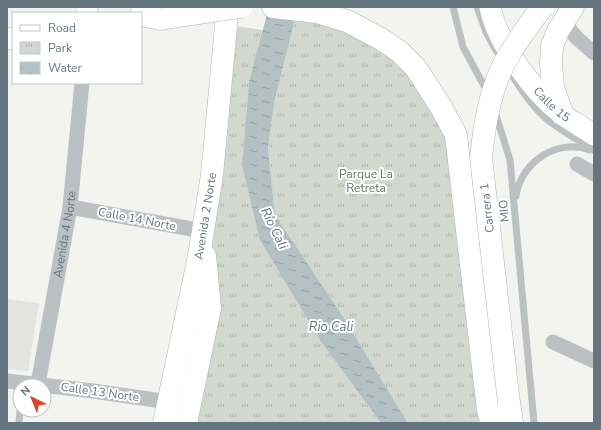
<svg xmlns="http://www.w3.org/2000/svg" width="601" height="430" viewBox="0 0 601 430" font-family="'Nunito Sans',sans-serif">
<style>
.built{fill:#e4e5e3}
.park{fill:url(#park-tufts)}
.water{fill:url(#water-ripples)}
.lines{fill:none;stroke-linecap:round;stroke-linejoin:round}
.secondary-casing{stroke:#afb4b8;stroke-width:22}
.primary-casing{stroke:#b0b4b7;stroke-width:23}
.lane{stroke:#bcc0c3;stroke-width:7}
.street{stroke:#bcc0c3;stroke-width:15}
.secondary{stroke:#fff;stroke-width:21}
.primary{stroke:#fff;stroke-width:22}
.secondary-bridge-casing{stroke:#afb4b8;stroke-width:22;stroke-linecap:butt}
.primary-bridge-casing{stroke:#b0b4b7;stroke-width:23;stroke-linecap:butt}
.secondary-bridge{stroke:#fff;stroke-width:21}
.primary-bridge{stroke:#fff;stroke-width:22}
.labels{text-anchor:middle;stroke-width:4;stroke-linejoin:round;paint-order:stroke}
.street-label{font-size:12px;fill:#64757f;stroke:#fff}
.park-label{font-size:12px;fill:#687762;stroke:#fff}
.water-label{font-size:13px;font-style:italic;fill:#5f777d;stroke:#fff}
</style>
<defs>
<pattern id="park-tufts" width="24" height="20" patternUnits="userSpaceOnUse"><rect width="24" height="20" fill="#d3d8cf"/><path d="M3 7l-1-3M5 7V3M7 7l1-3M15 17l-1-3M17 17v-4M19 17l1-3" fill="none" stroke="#afb4ad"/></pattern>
<pattern id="water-ripples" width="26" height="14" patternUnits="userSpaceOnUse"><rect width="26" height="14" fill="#b3c1c4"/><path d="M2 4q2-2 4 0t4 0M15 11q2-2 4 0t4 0" fill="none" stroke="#95a1a4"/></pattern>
</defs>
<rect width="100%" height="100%" fill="#f3f3ef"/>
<polygon class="built" points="7,299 39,303 28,371 7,369"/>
<g class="park">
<polygon points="297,11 362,28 441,107 468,237 467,328 479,423 408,423 344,318 275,215 268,150 274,103"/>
<polygon points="234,26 263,30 249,81 242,165 322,343 381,423 186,423 203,231"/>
</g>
<polygon class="water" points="269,7 298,7 274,103 268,149 275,215 344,318 408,423 381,423 322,343 260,240 242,165 249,81"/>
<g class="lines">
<defs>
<g id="secondary">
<path id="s2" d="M490 7C497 43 534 93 563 115 573 122 584 128 594 135"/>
<polyline points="87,13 87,7"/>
<polyline points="7,39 13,38"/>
</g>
<g id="primary">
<polyline points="273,7 317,12 347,21 381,39 400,52 416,68 441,107 456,135 488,410 492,423"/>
<polyline points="141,15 161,19"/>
<polyline points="562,114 553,87 551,64 552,46 558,31 573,7"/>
<polyline points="509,403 512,423"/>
<path id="s3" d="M164 423 199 256 212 175 226 26V7"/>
<polyline points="186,423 210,308 205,256"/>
</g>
</defs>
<use href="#secondary" class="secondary-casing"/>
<use href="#primary" class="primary-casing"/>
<g class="lane">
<polyline points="453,7 463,47 488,93"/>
<polyline points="477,7 486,32 497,52"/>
<path d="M507 67C518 85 532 108 549 121 563 132 579 140 594 150"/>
<polyline points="495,112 510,160 534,423"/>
<path d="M516 196C521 162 557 138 590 150"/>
<polyline points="19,423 20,411"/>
</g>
<g class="street">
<polyline points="563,22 577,38 594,53"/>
<polyline points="577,164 594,174"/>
<polyline points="70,207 203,231"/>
<polyline points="553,342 594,361"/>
<polyline points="7,381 93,391 169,402"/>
<path id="s1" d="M38 384 70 207 82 83"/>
</g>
<use href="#secondary" class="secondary"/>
<use href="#primary" class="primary"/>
<defs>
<polyline id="secondary-bridge" points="161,19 242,7"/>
<path id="primary-bridge" d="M509 403 481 158C485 120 491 82 512 50 521 35 532 21 542 7"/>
</defs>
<use href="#secondary-bridge" class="secondary-bridge-casing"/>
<use href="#primary-bridge" class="primary-bridge-casing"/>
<use href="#secondary-bridge" class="secondary-bridge"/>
<use href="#primary-bridge" class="primary-bridge"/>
</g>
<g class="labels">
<g class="street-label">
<text dy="4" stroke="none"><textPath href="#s2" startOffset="117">Calle 15</textPath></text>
<text transform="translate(487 208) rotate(-97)" y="4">Carrera 1</text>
<text transform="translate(504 211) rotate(-95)" y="4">MIO</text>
<text dy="4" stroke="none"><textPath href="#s3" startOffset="211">Avenida 2 Norte</textPath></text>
<text transform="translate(137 219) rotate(11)" y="4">Calle 14 Norte</text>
<text dy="4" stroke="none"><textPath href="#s1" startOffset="152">Avenida 4 Norte</textPath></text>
<text transform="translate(100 392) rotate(8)" y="4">Calle 13 Norte</text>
</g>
<g class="park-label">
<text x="366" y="178">Parque La<tspan x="366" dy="14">Retreta</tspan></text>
</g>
<g class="water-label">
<text transform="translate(275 228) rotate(64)" y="5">Río Cali</text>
<text x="331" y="331">Rio Cali</text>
</g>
</g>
<rect width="601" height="430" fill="none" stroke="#64757f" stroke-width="16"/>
<rect x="12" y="12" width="130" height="72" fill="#ffffff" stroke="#c1c8cc"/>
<rect x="20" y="25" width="20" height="6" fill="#ffffff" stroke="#c1c8cc"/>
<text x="48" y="32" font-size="12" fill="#64757f">Road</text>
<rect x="20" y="42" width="20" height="12" fill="url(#park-tufts)" stroke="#c1c8cc"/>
<text x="48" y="52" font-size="12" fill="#64757f">Park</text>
<rect x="20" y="62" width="20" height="12" fill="url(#water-ripples)" stroke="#c1c8cc"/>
<text x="48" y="72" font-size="12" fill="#64757f">Water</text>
<g transform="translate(32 398) rotate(317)"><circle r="19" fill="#ffffff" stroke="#c1c8cc"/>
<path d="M0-3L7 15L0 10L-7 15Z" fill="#da4529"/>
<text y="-6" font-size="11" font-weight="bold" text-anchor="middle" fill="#64757f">N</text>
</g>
</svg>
